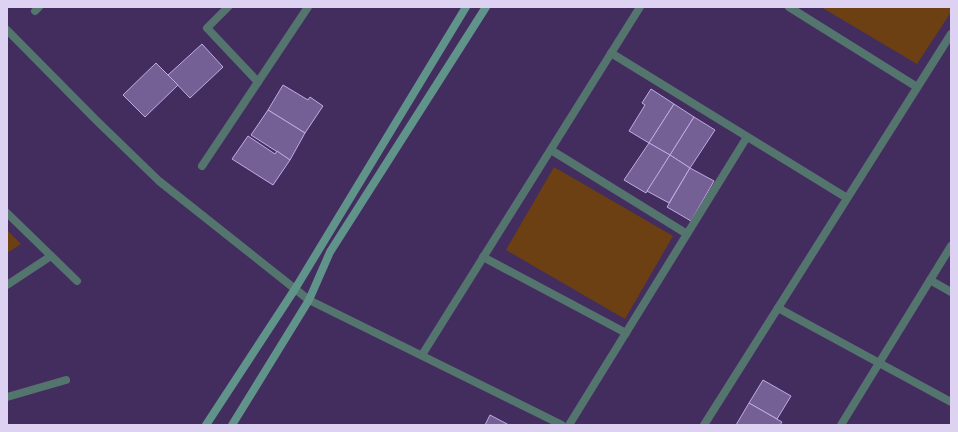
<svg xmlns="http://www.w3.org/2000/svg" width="958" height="432" viewBox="0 0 958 432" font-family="'Zilla Slab',serif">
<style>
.green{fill:#6c4013}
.building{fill:#756096;stroke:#c1abe6}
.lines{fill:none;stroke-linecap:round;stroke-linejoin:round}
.lane{stroke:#54746e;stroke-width:8}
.street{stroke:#54746e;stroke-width:8}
.secondary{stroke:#60948b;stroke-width:8}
</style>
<rect width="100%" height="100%" fill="#422d5e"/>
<g class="green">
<polygon points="821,7 951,7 951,12 917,64"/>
<polygon points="554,167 673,236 625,319 506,250"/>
<polygon points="7,230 21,244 7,253"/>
</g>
<g class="building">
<polygon points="202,44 223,67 190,98 168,75"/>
<polygon points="156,63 178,85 145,117 123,95"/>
<polygon points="283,85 308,100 310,97 323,106 305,133 268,110"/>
<polygon points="651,89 674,104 649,143 629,131 645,105 642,103"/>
<polygon points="674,104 694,117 670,155 649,143"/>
<polygon points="268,110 305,133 290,160 251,135"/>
<polygon points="694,117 715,130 690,168 670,155"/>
<polygon points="248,136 275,154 277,151 290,160 273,185 232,159"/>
<polygon points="649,143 670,155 646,193 624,180"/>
<polygon points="670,155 690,168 669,203 647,191"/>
<polygon points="690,168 714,181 691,221 667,207"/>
<polygon points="763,380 791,396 777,419 749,403"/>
<polygon points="749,403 782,422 780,425 736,425"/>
<polygon points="490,415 509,425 485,425"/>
</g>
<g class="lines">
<g class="lane">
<polyline points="228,7 207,28 258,82"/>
<polyline points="35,11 39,7"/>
<polyline points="202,166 308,7"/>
<polyline points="7,397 66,380"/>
</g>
<g class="street">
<polyline points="789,7 917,87"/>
<polyline points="7,30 96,120 159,181 309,300 562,425"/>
<polyline points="611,53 847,198"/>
<polyline points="551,150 687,234"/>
<polyline points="7,213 77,281"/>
<polyline points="483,257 626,333"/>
<polyline points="930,280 951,292"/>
<polyline points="7,285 51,256"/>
<polyline points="778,308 951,402"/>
<polyline points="422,355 640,7"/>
<polyline points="569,425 747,137"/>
<polyline points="704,425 951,34"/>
<polyline points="841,425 951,246"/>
</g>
<g class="secondary">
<polyline points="206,425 295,289 466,7"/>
<polyline points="232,425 309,300 330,252 486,7"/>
</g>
</g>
<rect width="958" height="432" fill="none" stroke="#ddd2f1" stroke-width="16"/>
</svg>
